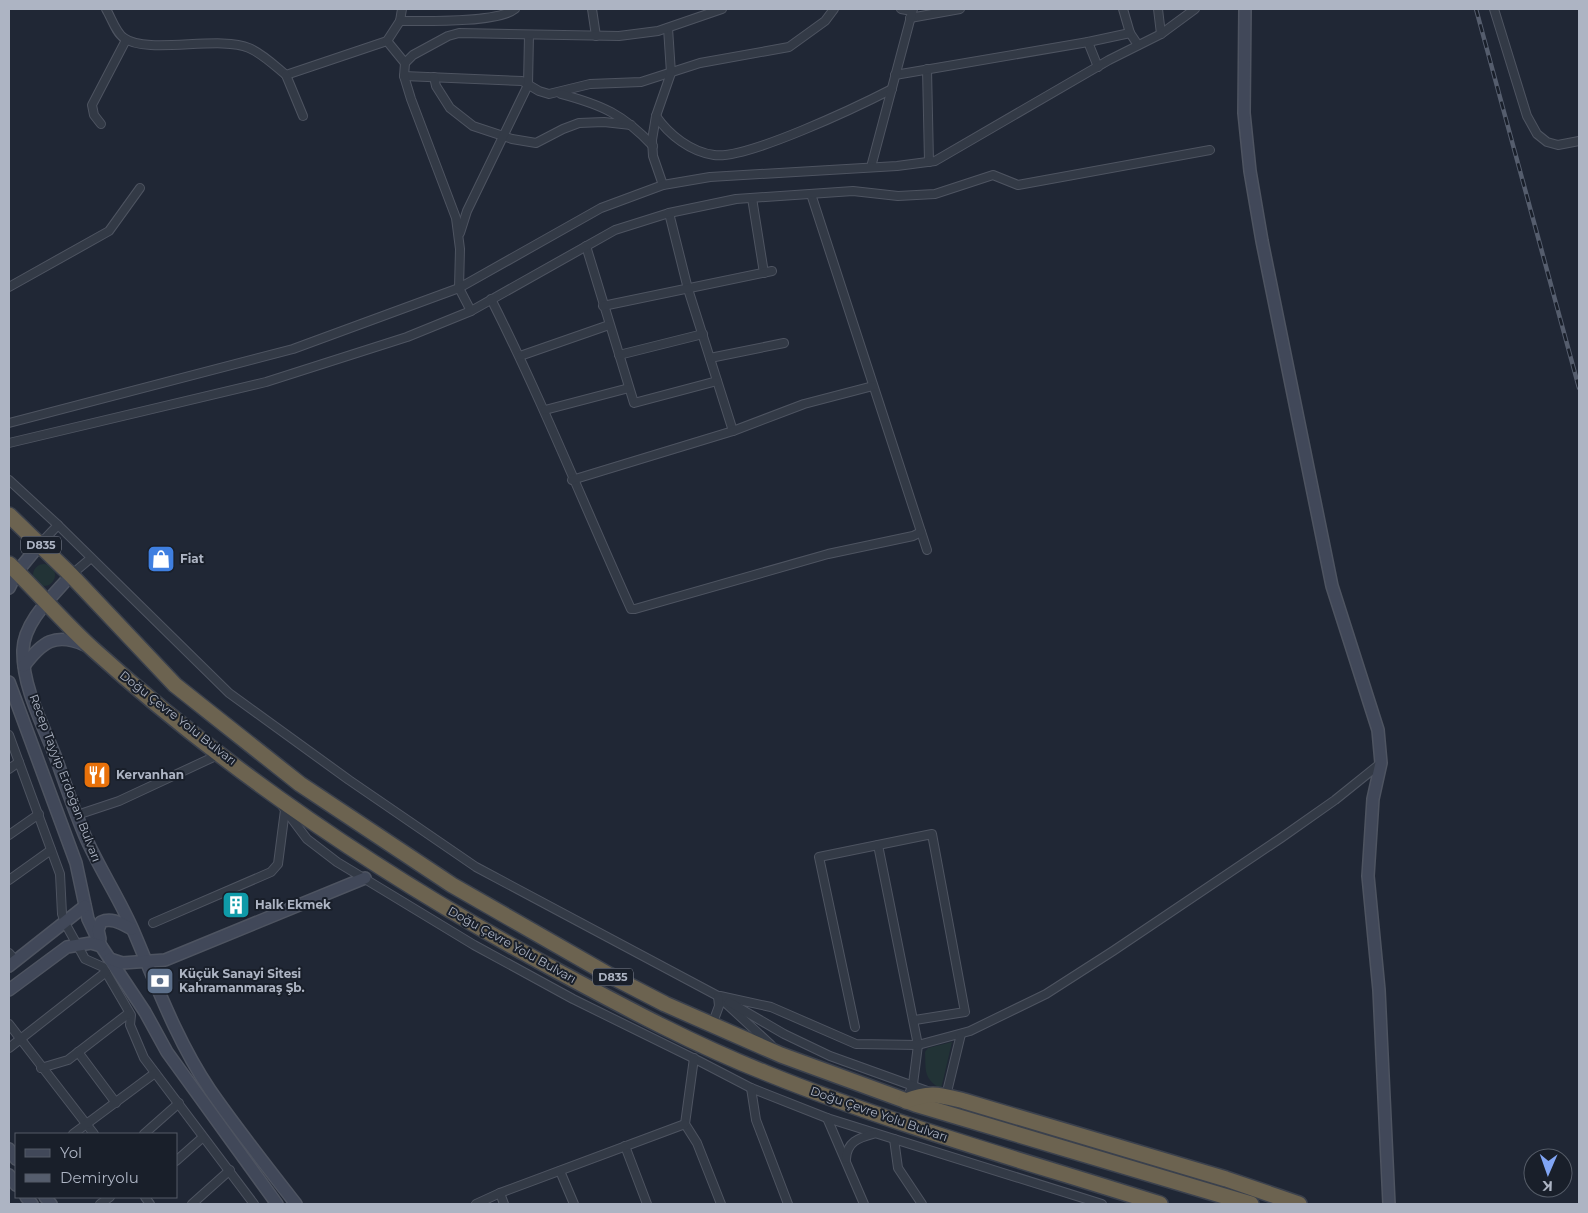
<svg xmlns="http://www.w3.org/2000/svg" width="1588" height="1213" viewBox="0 0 1588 1213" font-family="Montserrat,sans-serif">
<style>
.green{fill:#223336}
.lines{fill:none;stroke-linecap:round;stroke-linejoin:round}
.street-casing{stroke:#4e5461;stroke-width:10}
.secondary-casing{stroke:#4e5461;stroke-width:14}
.highway-casing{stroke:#3b414d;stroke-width:18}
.street{stroke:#333a46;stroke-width:8}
.secondary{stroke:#414859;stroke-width:11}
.highway{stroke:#6c6350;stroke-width:15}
.rail-casing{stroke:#555d6d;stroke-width:4.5}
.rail{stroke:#191f2a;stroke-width:2.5;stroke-dasharray:8;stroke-linecap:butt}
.labels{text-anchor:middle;stroke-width:4;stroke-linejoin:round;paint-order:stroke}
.shield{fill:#191f2a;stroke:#818795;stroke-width:1}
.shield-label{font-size:11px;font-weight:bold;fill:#adb4c3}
.poi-label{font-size:12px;font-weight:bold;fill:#adb4c3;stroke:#191f2a;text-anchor:start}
.street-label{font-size:12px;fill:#adb4c3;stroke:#191f2a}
</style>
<rect width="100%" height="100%" fill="#202735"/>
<g class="green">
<circle cx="44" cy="575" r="11"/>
<path d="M952 1042 941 1089C923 1078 926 1071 925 1052L928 1048Z"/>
</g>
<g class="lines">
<defs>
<g id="street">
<path d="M106 9C111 17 116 33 124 38 147 55 220 35 249 48 263 54 275 66 286 75L387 41 405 63"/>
<polyline points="592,9 596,36"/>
<polyline points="901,9 912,11"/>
<polyline points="1123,9 1130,33 1138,45"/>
<polyline points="1158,9 1161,34"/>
<polyline points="1494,9 1527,116 1537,134 1547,142 1558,145 1579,141"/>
<polyline points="910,18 960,9"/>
<polyline points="400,21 402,9"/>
<path d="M387 41 400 21C424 21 498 23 515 9"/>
<polyline points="1088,42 1098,67"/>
<polyline points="927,69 929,162"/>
<polyline points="286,75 303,116"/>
<polyline points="895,75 1088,42 1130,33"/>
<polyline points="404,76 522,81 539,91 549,94 590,84 641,82 700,63 789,47 825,21 834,9"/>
<polyline points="434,77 436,86 450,108 473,126 512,139 536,143 563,129 579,123 604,122 631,125"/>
<path d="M561 94C602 105 623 114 653 146"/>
<path d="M656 116C669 135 691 152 714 155 746 160 859 106 892 89"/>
<polyline points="101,124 94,115 92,105 126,40"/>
<polyline points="871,167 913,9"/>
<polyline points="663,185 653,156 652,140 656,116 671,73 668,28"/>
<polyline points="811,194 927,550"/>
<polyline points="752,198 764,273"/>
<polyline points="669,213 688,289 733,431"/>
<polyline points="460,233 467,211 528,85 529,35"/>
<polyline points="586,246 634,403 717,381"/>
<polyline points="9,287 109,231 140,188"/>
<path d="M491 299C542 400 584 505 631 609H635L828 554 913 536 921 532"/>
<polyline points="603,306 772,271"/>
<polyline points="471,311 459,288 460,249 456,218 411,99 404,76 405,63 413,55 448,36 459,33 619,36 658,31 722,9"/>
<polyline points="619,355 703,334"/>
<polyline points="520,356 609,325"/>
<polyline points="710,358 784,343"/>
<polyline points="545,410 629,388"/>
<polyline points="9,423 293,349 459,288 601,208 663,185 710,177 897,166 935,161 1109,60 1161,34 1195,9"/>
<polyline points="9,443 266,382 407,337 471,311 615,230 669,213 736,199 853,191 898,196 935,194 993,175 1018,185 1210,150"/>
<polyline points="9,480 58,525 229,693 349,780 476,867 718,996 771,1045"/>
<polyline points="572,480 733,431 804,404 873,386"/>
<polyline points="40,544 58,525"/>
<polyline points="71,575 91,558"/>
<polyline points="9,735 60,874 62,914 65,923 85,959 103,967 131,1015 130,1025 144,1058 254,1204"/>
<polyline points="9,769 19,762"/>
<polyline points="283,807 307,839 337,862 474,945 573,999 699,1061 751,1088 827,1118 1102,1204"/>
<polyline points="77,815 119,801 220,754"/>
<polyline points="9,835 39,814"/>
<polyline points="878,845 918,1045 913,1084 907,1099"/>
<polyline points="9,880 51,850"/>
<polyline points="153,923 271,872 278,864 285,810"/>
<polyline points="9,953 16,961"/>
<polyline points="720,996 771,1007 856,1044 918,1045 970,1031 1046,994 1113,951 1281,838 1335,800 1381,763"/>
<polyline points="729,1002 784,1034 830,1056 930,1092"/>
<polyline points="9,1024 94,1134"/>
<polyline points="712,1025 719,1006 718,996"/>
<polyline points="855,1027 819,857 932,834 965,1012 915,1020"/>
<polyline points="9,1048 106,972"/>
<polyline points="78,1052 116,1103"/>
<polyline points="694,1058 685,1124 697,1143 721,1204"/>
<polyline points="41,1068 68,1060 129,1013"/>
<polyline points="751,1088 756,1120 788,1204"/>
<polyline points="946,1096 961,1034"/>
<polyline points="827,1118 864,1204"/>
<polyline points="73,1134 155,1073"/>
<polyline points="144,1134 179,1103"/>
<polyline points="894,1139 898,1168 922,1204"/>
<polyline points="625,1146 647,1204"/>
<path d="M846 1159C847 1142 858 1138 873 1134"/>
<polyline points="176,1161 202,1138"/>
<polyline points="560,1171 574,1204"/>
<polyline points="500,1193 504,1204"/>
<polyline points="145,1197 150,1204"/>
<polyline points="100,1204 110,1197"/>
<polyline points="192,1204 230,1170"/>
<polyline points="476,1204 500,1193 685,1124"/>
</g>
<g id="secondary">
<polyline points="1245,9 1244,113 1250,171 1262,241 1332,586 1378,730 1381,763 1373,799 1368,876 1379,990 1389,1204"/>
<path d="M71 575C53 596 24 621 23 650 22 686 43 725 56 758 65 784 74 810 85 836 99 868 119 898 133 930 156 984 177 1041 210 1090 237 1129 267 1167 296 1204"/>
<polyline points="9,588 17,572 40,544"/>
<path d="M24 666C42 642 55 632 85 645"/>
<polyline points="9,682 76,863 88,919 101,946 145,1012 167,1052 277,1204"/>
<path d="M100 939 98 930 101 922C112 917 122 924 132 929"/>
<polyline points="110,959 122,963 165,960 365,878"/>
<polyline points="9,966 85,906"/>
<polyline points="9,990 67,947 91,943 101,946"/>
<polyline points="9,1149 16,1159"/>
<polyline points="9,1175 16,1185"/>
<polyline points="26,1197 32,1204"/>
<polyline points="45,1197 51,1204"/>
</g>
<g id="highway">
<polyline points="9,515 71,575 175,685 300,784 452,885 609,975 665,1004 781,1055 915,1104 1251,1204"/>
<path d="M9 564C38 592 64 623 94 650 233 776 396 884 561 973 628 1009 695 1045 766 1073 894 1125 1028 1162 1160 1204"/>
<path d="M906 1101C930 1091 940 1095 964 1101L1226 1179 1299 1204"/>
</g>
</defs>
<use href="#street" class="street-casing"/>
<use href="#secondary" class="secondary-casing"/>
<use href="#highway" class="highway-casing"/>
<use href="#street" class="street"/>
<use href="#secondary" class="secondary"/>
<use href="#highway" class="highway"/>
<defs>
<polyline id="rail" points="1476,9 1579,388"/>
</defs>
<use href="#rail" class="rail-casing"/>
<use href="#rail" class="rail"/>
</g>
<defs>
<symbol id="shop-square" viewBox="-11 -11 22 22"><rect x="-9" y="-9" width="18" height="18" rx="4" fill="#3f7fe0" stroke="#191f2a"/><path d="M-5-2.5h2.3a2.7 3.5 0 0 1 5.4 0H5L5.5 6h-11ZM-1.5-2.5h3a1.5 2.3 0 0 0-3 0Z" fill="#fff"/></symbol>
<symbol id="restaurant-square" viewBox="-11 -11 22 22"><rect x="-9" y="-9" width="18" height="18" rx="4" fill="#e8710a" stroke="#191f2a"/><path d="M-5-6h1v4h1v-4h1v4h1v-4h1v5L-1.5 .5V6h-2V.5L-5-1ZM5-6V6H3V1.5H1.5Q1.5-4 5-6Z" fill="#fff"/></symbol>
<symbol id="building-square" viewBox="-11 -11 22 22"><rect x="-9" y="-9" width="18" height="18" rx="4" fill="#0f9aa8" stroke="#191f2a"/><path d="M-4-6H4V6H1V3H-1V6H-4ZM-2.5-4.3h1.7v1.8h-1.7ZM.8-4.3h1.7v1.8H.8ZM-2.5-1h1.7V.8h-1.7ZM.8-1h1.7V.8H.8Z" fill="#fff"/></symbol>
<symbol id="bank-square" viewBox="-11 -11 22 22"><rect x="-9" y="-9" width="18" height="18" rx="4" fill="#5c6f8a" stroke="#191f2a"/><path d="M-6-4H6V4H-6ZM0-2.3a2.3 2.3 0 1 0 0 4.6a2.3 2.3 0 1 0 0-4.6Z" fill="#fff"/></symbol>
</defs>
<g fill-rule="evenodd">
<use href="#shop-square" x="145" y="543" width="32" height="32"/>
<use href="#restaurant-square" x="81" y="759" width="32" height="32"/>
<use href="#building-square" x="220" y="889" width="32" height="32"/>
<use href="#bank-square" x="144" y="965" width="32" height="32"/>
</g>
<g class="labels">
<g class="shield">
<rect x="21" y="536.5" width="40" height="17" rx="4"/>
<rect x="593" y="968.5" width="40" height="17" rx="4"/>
</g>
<g class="shield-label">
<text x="41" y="549">D835</text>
<text x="613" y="981">D835</text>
</g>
<g class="poi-label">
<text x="180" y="563">Fiat</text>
<text x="116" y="779">Kervanhan</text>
<text x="255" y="909">Halk Ekmek</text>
<text x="179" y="978">Küçük Sanayi Sitesi<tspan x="179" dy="14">Kahramanmaraş Şb.</tspan></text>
</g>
<g class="street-label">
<text transform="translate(178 718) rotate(38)" y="4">Doğu Çevre Yolu Bulvarı</text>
<text transform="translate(65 778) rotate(69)" y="4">Recep Tayyip Erdoğan Bulvarı</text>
<text transform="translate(512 945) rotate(29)" y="4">Doğu Çevre Yolu Bulvarı</text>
<text transform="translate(879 1114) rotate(19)" y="4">Doğu Çevre Yolu Bulvarı</text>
</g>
</g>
<rect width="1588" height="1213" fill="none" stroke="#adb4c3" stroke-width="20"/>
<rect x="15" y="1133" width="162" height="65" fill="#191f2a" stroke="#545b67"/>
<rect x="25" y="1149" width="25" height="8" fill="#414859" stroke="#545b67"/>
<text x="60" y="1158" font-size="15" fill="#adb4c3">Yol</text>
<rect x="25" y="1174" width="25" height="8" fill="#555d6d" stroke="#545b67"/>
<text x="60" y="1183" font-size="15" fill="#adb4c3">Demiryolu</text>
<g transform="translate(1548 1173) rotate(182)"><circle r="24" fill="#191f2a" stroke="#545b67"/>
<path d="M0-4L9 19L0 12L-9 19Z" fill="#81a5f4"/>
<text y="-8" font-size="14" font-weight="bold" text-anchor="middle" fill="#adb4c3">K</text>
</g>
</svg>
